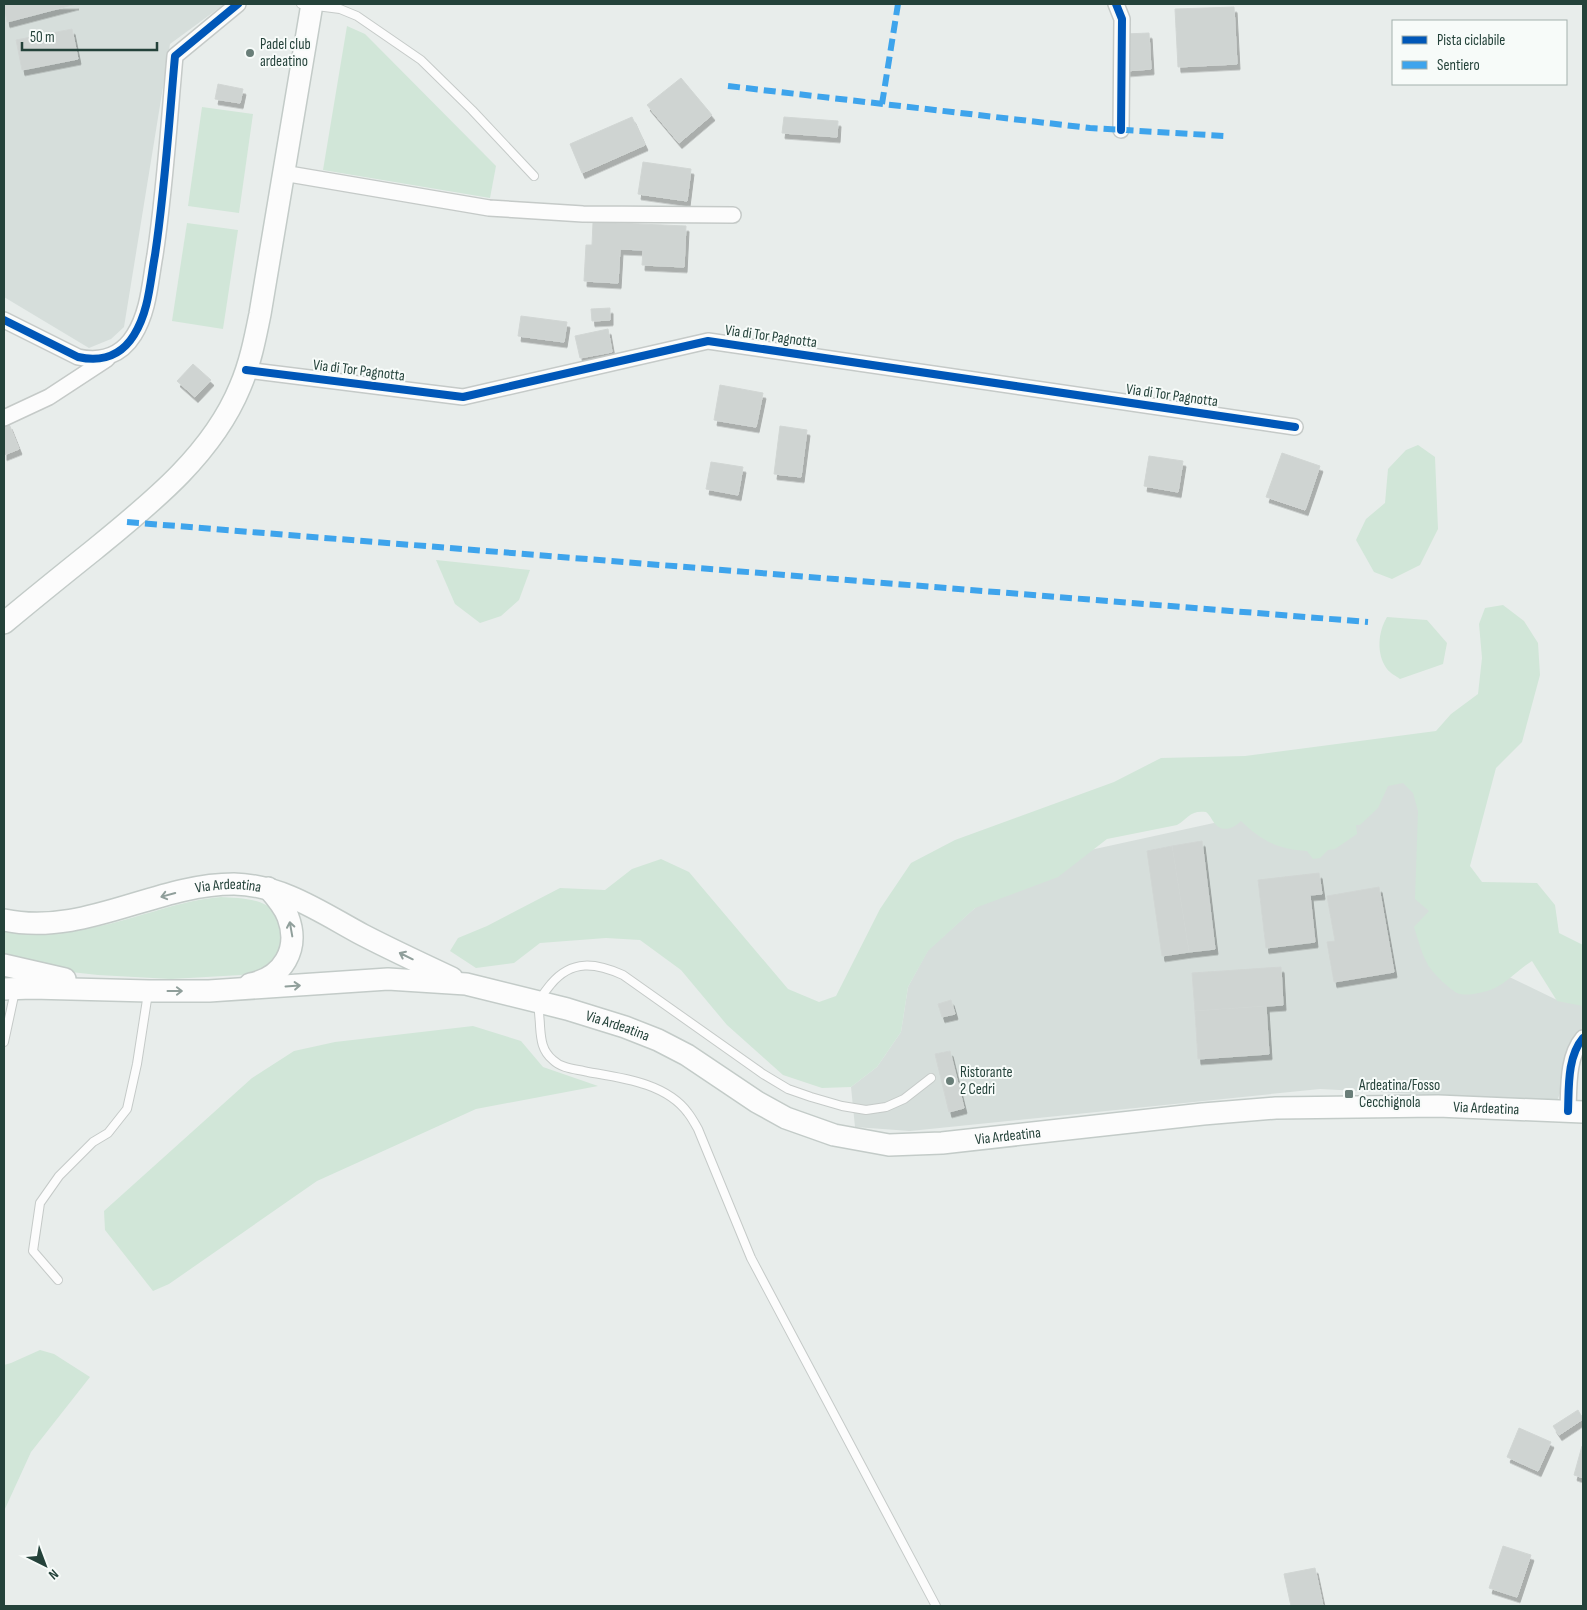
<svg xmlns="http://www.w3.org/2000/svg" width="1587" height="1610" viewBox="0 0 1587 1610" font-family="'Sofia Sans Condensed',sans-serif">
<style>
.built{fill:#d6dedb}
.green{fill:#d1e6d8}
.building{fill:#cfd4d2;stroke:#d1d6d4;filter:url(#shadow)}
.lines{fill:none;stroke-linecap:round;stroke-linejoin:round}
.lane-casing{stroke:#c5cac8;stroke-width:10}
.street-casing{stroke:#c5cac8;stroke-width:18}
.secondary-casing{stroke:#c3cbc8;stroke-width:24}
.lane{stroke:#fcfcfc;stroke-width:8}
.street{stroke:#fcfcfc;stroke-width:15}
.secondary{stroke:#fcfcfc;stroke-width:21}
.quiet{stroke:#3ea4ec;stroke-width:6;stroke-dasharray:12 6;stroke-linecap:butt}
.cycleway-casing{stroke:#f7fbf9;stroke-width:11}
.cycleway{stroke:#0057b8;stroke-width:8}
.oneway{stroke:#909f9b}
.poi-dot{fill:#697e78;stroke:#f7fbf9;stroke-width:2}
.labels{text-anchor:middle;stroke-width:4;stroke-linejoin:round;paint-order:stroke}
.poi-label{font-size:15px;fill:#24423a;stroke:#f7fbf9;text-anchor:start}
.street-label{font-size:15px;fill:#24423a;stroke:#f7fbf9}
</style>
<defs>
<filter id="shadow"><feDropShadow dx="3" dy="5.5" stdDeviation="0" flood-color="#0004"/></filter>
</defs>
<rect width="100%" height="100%" fill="#e8edeb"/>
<g class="built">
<polygon points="4,4 229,4 219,8 170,44 124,327 111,339 89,348 4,297"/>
<polygon points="1428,776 1449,948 1557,1000 1583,1005 1583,1033 1557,1101 1320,1089 910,1131 855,1127 851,1087 877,1067 901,1032 908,987 928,950 975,908 990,872"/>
</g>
<g class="green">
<polygon points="347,26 365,34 496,166 490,198 323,170"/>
<polygon points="202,107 253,114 239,213 188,206"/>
<polygon points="187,223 238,230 223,329 172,321"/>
<polygon points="1418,445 1435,457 1438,529 1420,565 1392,579 1374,572 1356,540 1366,519 1385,503 1388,469 1406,450"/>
<polygon points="436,560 530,570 519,600 501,616 480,623 455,604"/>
<path d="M1503 605 1524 621 1538 643 1540 675 1522 742 1496 768 1470 866 1482 882 1537 883 1555 905 1559 933 1583 945V1006L1557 1001 1532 961C1519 969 1509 981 1495 988 1486 992 1470 996 1460 994 1453 993 1430 971 1427 963 1421 952 1418 939 1414 927L1429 911 1415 899 1418 811 1413 793 1403 783 1388 786 1378 808 1360 825H1356L1357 834 1335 849 1328 850 1320 858 1313 859 1307 851C1277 849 1262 841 1241 821 1235 827 1224 833 1216 825 1212 821 1211 816 1206 812 1190 810 1189 818 1177 825L1107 839 1058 877 975 908 928 951 908 987 901 1032 877 1067 851 1087 822 1088 783 1075 727 1025 681 970 640 940 606 938 540 943 514 963 476 968 450 951 458 938 487 926 560 888 605 890 632 869 661 859 689 872 788 989 819 1002 836 996 880 909 911 863 955 840 1114 782 1161 758 1245 756 1436 731 1451 714 1478 694 1482 658 1479 624 1485 608Z"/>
<path d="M1387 617 1427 620 1447 643 1443 664 1400 679C1396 676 1390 673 1387 669 1376 654 1378 632 1387 617Z"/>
<path d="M221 897C238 898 263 898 275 912 279 917 282 924 285 930L277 961 257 972 241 975 171 979 98 975 71 972 4 959V929C31 932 57 934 84 929 131 922 173 901 221 897Z"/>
<polygon points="473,1026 521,1041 543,1067 598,1086 476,1109 317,1181 169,1284 153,1291 105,1230 104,1211 252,1078 294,1051 335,1042"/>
<polygon points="40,1350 54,1354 90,1377 31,1452 4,1511 4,1365 11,1363"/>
</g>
<g class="building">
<polygon points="4,4 76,4 7,22"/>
<polygon points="1234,7 1237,64 1178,67 1175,9"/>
<polygon points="72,29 78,59 22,70 16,40"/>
<polygon points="1149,33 1151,69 1126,71 1124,34"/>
<polygon points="681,78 712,115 679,143 647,105"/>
<polygon points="218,84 243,89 240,103 215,99"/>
<polygon points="632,117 645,145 582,173 570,144"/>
<polygon points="784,117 838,121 837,137 782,133"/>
<polygon points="643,162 691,169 687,201 638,194"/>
<polygon points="593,222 686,226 684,267 642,265 643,250 620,249 618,283 584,281 586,245 592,245"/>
<polygon points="610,308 610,320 592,321 591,309"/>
<polygon points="521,316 567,322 564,342 518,336"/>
<polygon points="608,329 612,352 580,358 575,336"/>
<polygon points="193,364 211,380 195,397 177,381"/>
<polygon points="720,385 763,393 756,427 714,420"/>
<polygon points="9,424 19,449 4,455 4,426"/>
<polygon points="780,426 807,430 801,477 774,474"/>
<polygon points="1282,453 1320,466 1305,510 1266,497"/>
<polygon points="1149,456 1183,461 1178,492 1144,486"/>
<polygon points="711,462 743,467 738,495 706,489"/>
<polygon points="1202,841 1215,949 1189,952 1172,846"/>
<polygon points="1172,846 1189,952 1162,956 1147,851"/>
<polygon points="1319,873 1322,894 1310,895 1315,942 1266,948 1258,880"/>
<polygon points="1379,887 1394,972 1334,982 1327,942 1335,941 1327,896"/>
<polygon points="1281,967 1283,1005 1195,1011 1192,973"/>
<polygon points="951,1000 955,1014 942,1017 938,1004"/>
<polygon points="1266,1006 1269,1054 1198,1059 1195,1011"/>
<polygon points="950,1051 964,1108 949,1112 935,1054"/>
<polygon points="1578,1410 1583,1419 1559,1435 1553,1426"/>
<polygon points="1519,1428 1551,1442 1538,1471 1507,1457"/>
<polygon points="1582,1446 1583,1446 1583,1478 1574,1475"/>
<polygon points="1503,1546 1531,1555 1517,1597 1489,1588"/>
<polygon points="1315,1568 1323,1606 1291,1606 1284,1574"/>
</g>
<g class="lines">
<defs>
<g id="lane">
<polyline points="301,4 340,9 357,16 421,60 472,110 534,176"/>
<polyline points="4,1042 15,991"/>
<path d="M931 1078 904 1099 886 1107 866 1110 842 1106 811 1097 788 1089 763 1074 623 975C596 963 572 959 551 984 547 989 540 997 539 1003 538 1010 540 1019 540 1026 541 1040 542 1051 553 1060 562 1069 577 1069 588 1072 622 1078 666 1083 688 1113 692 1118 695 1124 698 1129L751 1258 936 1606"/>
<polyline points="58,1280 33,1251 40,1203 59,1176 93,1142 108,1133 127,1109 137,1064 148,993"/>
</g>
<g id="street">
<polyline points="1116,4 1122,19 1121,130"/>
<polyline points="283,173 489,208 583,214 733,215"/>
<path d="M4 320 78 357C101 362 121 356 134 335 149 311 150 282 155 255 165 189 169 122 175 56L238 4"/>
<polyline points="246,370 463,397 708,341 1295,427"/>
<polyline points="4,418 49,397 107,359"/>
<path d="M1568 1111C1569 1088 1567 1057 1583 1038"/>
</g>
<g id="secondary">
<path d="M4 623C34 598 65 573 95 549 150 504 212 455 240 387 250 364 255 339 260 314L312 4"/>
<path id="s1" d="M4 920C84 937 155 884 234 884 283 885 322 913 363 935 392 950 422 964 452 978"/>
<polyline points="4,965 65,979"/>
<path d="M250 984C283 978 300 949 288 917 284 906 276 897 268 888"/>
<path id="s2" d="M4 989 32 988 149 991H209L388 979 466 984 567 1009 625 1027 658 1040 687 1055 757 1102 786 1118 834 1135 889 1145 942 1143 1203 1114 1276 1108 1438 1106 1583 1112"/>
</g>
</defs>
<use href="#lane" class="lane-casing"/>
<use href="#street" class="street-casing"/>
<use href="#secondary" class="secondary-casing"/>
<use href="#lane" class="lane"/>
<use href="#street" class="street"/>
<use href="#secondary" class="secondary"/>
<g class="quiet">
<polyline points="728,86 1090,128 1225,136"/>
<polyline points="882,104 898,4"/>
<polyline points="127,522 1368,622"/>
</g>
<defs>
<g id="cycleway">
<polyline points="1116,4 1122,19 1121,130"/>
<path d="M4 320 78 357C101 362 121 356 134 335 149 311 150 282 155 255 165 189 169 122 175 56L238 4"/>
<polyline points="246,370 463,397 708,341 1295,427"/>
<path d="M1568 1111C1569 1088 1567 1057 1583 1038"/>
</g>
</defs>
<use href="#cycleway" class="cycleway-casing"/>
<use href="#cycleway" class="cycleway"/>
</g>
<defs><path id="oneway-shaft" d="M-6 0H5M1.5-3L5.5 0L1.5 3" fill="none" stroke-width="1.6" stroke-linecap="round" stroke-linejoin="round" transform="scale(1.25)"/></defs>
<g class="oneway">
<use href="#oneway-shaft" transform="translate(168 895) rotate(165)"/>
<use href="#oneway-shaft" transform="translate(291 929) rotate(-100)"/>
<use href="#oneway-shaft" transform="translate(406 956) rotate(-154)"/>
<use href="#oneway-shaft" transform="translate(293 986) rotate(-4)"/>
<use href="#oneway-shaft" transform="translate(175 991)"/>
</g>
<g class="poi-dot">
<circle cx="250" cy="53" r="5"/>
<circle cx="950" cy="1081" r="5"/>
<rect x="1344" y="1089" width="10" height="10" rx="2.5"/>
</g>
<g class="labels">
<g class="poi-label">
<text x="260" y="49">Padel club<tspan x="260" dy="17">ardeatino</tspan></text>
<text x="960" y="1077">Ristorante<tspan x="960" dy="17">2 Cedri</tspan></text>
<text x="1359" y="1090">Ardeatina/Fosso<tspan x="1359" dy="17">Cecchignola</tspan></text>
</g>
<g class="street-label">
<text transform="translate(771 336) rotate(8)" y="5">Via di Tor Pagnotta</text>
<text transform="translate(359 370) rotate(7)" y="5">Via di Tor Pagnotta</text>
<text transform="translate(1172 395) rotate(8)" y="5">Via di Tor Pagnotta</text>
<text dy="5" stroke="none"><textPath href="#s1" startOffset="229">Via Ardeatina</textPath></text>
<text dy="5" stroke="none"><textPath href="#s2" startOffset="620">Via Ardeatina</textPath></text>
<text dy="5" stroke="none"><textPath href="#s2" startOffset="1519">Via Ardeatina</textPath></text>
<text dy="5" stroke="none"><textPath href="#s2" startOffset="1039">Via Ardeatina</textPath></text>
</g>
</g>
<rect width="1587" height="1610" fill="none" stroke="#24423a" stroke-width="10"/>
<rect x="1392" y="20" width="175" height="65" fill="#f7fbf9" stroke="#a3b1ad"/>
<rect x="1402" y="36" width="25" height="8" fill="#0057b8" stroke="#a3b1ad"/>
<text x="1437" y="45" font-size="15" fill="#24423a">Pista ciclabile</text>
<rect x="1402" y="61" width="25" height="8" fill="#3ea4ec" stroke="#a3b1ad"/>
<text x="1437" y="70" font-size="15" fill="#24423a">Sentiero</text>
<g transform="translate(45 1565) rotate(138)" stroke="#f7fbf9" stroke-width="4" paint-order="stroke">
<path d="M0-4L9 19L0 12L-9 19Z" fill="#24423a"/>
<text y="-8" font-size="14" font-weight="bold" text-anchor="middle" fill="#24423a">N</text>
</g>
<path d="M22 42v8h135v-8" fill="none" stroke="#24423a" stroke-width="2.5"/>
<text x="30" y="42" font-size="15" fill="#24423a" stroke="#f7fbf9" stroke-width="4" paint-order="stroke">50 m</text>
</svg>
